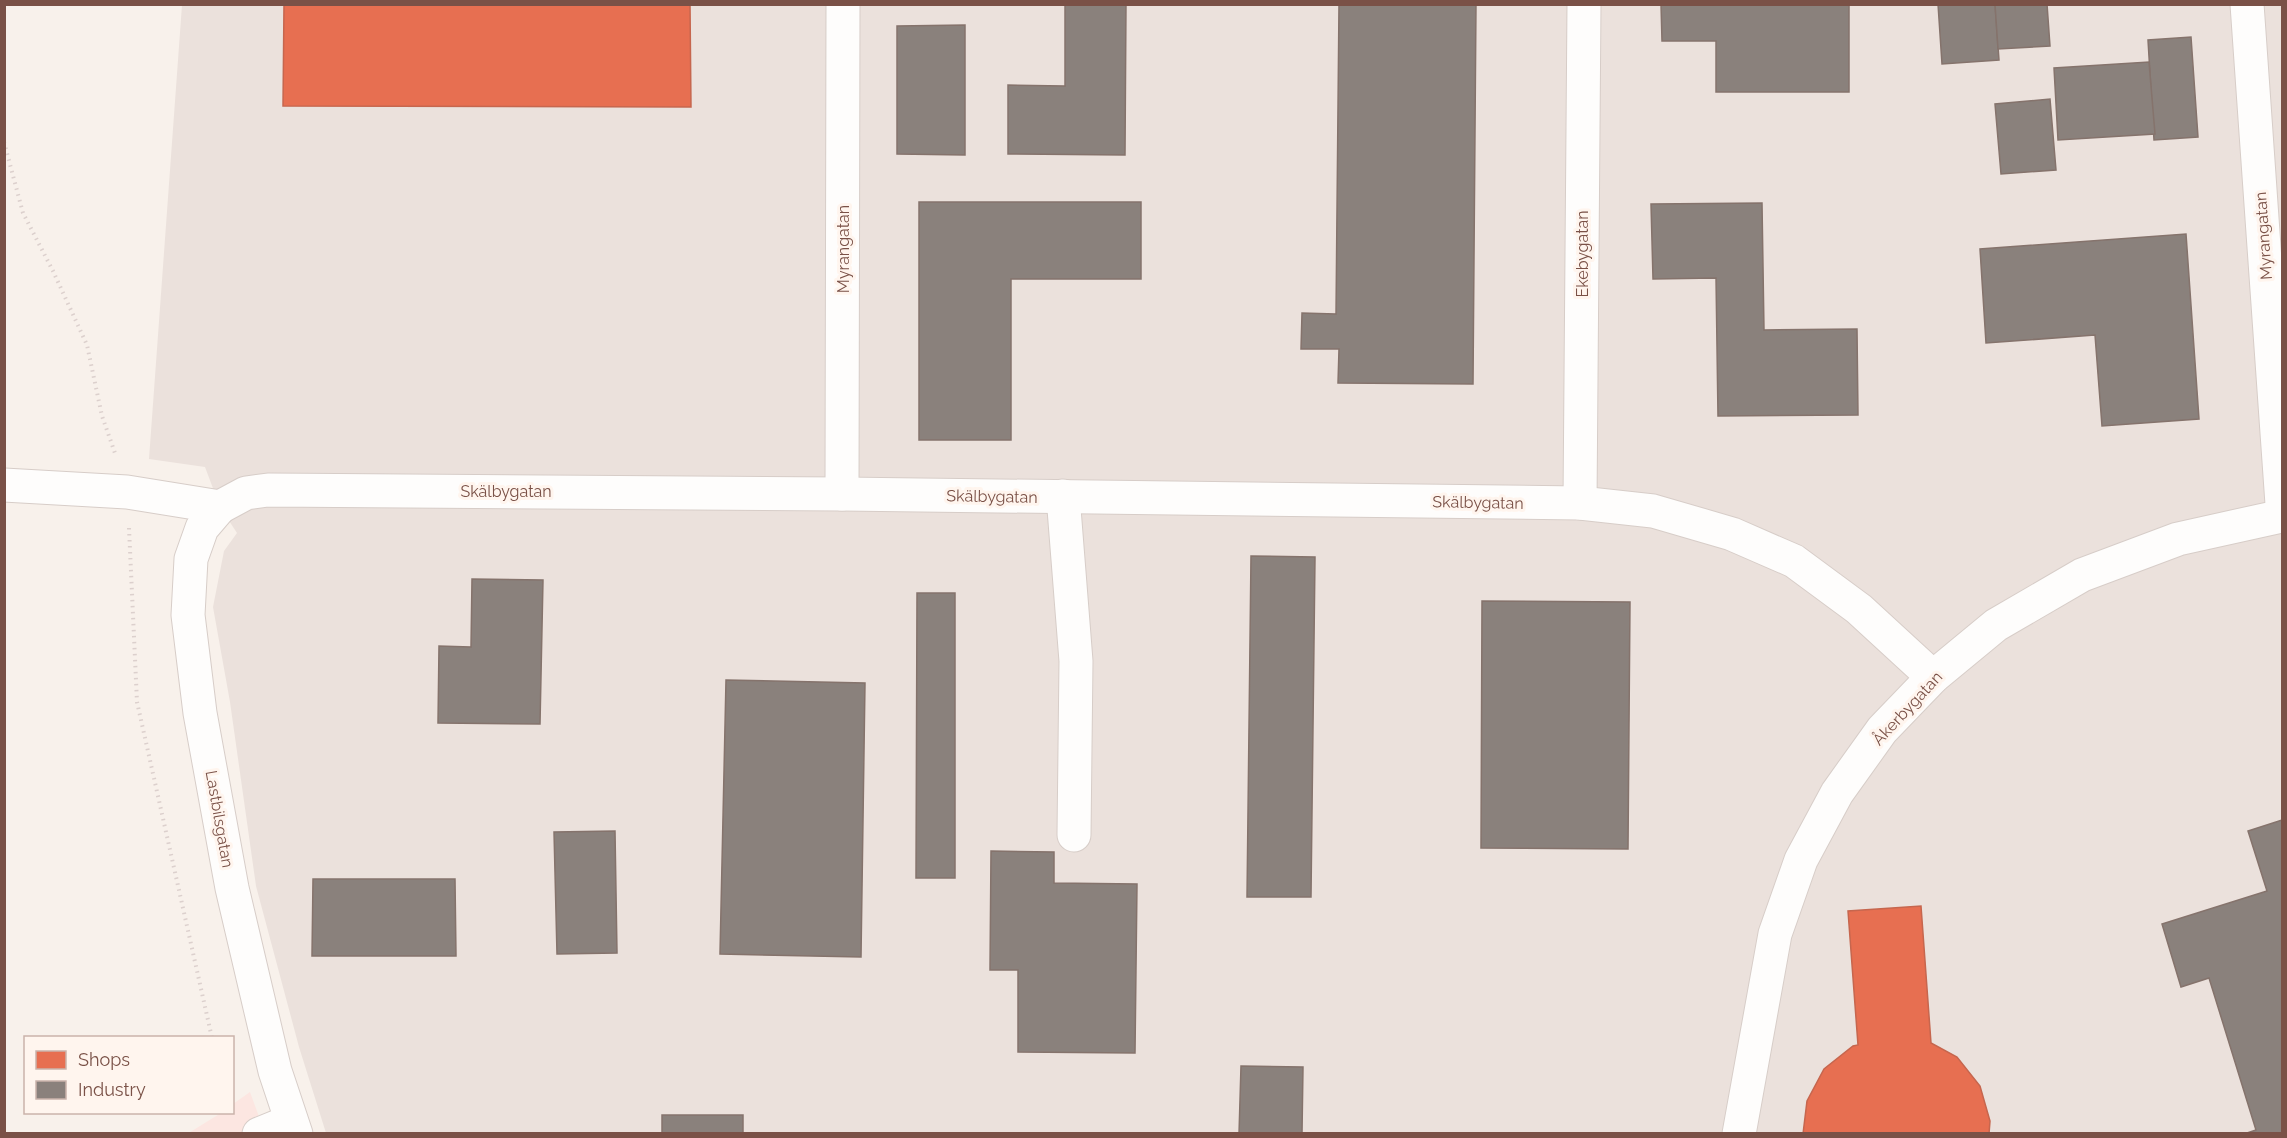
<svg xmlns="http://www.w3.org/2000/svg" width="2287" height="1138" viewBox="0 0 2287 1138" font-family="Raleway,sans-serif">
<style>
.commercial{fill:#fce6e1}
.industrial{fill:#ebe1dc}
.shops{fill:#e76f51;stroke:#c6664e;stroke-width:1.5}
.industry{fill:#8a817c;stroke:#85736c;stroke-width:1.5}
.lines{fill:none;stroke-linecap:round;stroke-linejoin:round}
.minor-casing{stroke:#d7cdc8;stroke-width:35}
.path{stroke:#dcd0cd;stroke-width:4;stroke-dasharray:1.5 4.5;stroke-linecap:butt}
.minor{stroke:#fefdfc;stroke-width:33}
.labels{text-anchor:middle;stroke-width:6;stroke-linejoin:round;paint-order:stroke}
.street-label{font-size:16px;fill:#7a5147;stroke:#fff5ee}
</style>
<rect width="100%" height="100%" fill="#f8f1eb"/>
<polygon class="commercial" points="250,1092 265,1133 187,1134 221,1113 232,1112 233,1104"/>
<polygon class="industrial" points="182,5 2282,5 2282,1133 326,1133 299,1047 256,886 230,702 213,607 224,551 237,533 220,507 205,467 149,459"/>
<g class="shops">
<polygon points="284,4 690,4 691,107 283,106"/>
<polygon points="1921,906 1931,1043 1957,1057 1980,1086 1990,1121 1989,1134 1803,1134 1807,1101 1824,1069 1853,1046 1858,1045 1848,911"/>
</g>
<g class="industry">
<polygon points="1065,4 1126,4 1125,155 1008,154 1008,85 1065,86"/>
<polygon points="1339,4 1476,4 1473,384 1338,383 1339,349 1301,349 1302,313 1336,314"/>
<polygon points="1661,4 1849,4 1849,92 1716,92 1716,41 1662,41"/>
<polygon points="1938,4 1995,4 1999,60 1942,64"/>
<polygon points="1995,4 2047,4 2050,46 1998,49"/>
<polygon points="965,25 965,155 897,154 897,26"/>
<polygon points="2191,37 2198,137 2154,140 2148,40"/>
<polygon points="2149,62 2155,134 2058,140 2054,68"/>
<polygon points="2050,99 2056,170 2001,174 1995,104"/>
<polygon points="919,202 1141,202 1141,279 1011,279 1011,440 919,440"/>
<polygon points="1762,203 1764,330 1857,329 1858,415 1718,416 1716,278 1653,279 1651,204"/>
<polygon points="2186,234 2199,419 2102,426 2095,335 1986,343 1980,249"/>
<polygon points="1251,556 1315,557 1311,897 1247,897"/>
<polygon points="472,579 543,580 540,724 438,723 439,646 471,647"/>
<polygon points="917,593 955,593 955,878 916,878"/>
<polygon points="1482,601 1630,602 1628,849 1481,848"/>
<polygon points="726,680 865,683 861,957 720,954"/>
<polygon points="2282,820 2282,1134 2244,1134 2256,1130 2209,978 2181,987 2162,924 2267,891 2248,831"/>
<polygon points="615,831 617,953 557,954 554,832"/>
<polygon points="991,851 1054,852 1054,883 1137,884 1135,1053 1018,1052 1018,970 990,970"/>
<polygon points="313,879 455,879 456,956 312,956"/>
<polygon points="1241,1066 1303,1067 1302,1134 1239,1134"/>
<rect x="662" y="1115" width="81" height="19"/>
</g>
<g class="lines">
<defs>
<g id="minor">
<polyline points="2247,4 2282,504"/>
<polyline points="4,485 127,492 220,507 246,493 268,490 842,494 1580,503 1653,511 1732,534 1794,561 1859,609 1933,677"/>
<polyline points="842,494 843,4"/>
<polyline points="1063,496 1076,661 1074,835"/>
<polyline points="1580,503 1584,4"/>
<polyline points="220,507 202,528 191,559 188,615 200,713 232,888 275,1071 296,1134"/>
<polyline points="259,1134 291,1121"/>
<polyline points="1739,1134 1775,934 1801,860 1837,793 1882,730 1933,677 1996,625 2082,575 2178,539 2282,516"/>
</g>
</defs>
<use href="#minor" class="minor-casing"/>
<g class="path">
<polyline points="4,142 23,213 53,271 87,345 102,416 116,456"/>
<polyline points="129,528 137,702 212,1038"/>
</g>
<use href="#minor" class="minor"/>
</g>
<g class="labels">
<g class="street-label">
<text transform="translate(2263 236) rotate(-94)" y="6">Myrangatan</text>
<text transform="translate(843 249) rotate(-90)" y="6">Myrangatan</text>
<text transform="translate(1582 254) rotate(-90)" y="6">Ekebygatan</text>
<text x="506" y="497">Skälbygatan</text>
<text transform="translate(992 496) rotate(1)" y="6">Skälbygatan</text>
<text transform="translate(1478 502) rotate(1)" y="6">Skälbygatan</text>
<text transform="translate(1907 708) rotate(-47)" y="6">Åkerbygatan</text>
<text transform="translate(220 819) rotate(80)" y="6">Lastbilsgatan</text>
</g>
</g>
<rect width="2287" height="1138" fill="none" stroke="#7a5147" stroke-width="12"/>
<rect x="24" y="1036" width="210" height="78" fill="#fff5ee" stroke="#cab3ab" stroke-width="1.5"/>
<rect x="36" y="1051" width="30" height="18" fill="#e76f51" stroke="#cab3ab" stroke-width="1.5"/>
<text x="78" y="1066" font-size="18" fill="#7a5147">Shops</text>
<rect x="36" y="1081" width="30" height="18" fill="#8a817c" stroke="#cab3ab" stroke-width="1.5"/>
<text x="78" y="1096" font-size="18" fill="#7a5147">Industry</text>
</svg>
